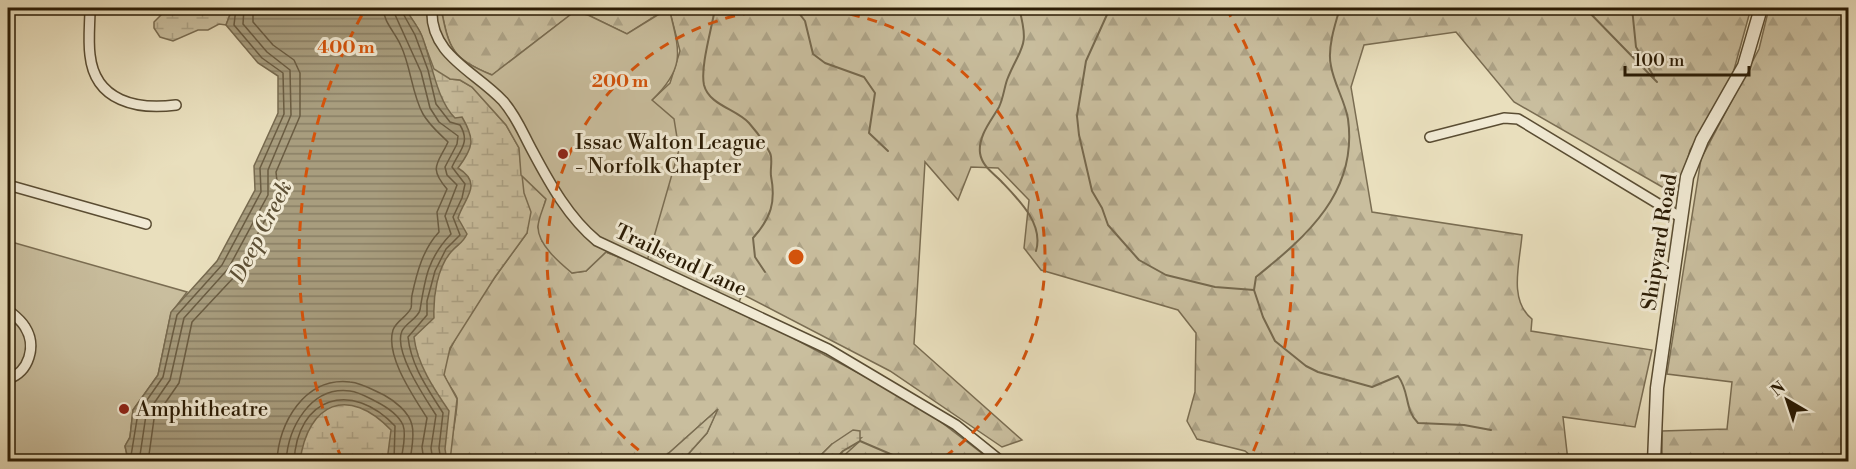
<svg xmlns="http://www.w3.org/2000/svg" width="1856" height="469" viewBox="0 0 1856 469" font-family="'Libre Bodoni',serif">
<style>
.forest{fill:url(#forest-firs);stroke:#7a6d52;stroke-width:1.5}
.wetland{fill:url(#wetland-marsh);stroke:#7a6d52;stroke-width:1.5}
.park{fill:#c9be9e;stroke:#7a6d52;stroke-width:1.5}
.water{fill:url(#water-rules);stroke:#76694e;stroke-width:1.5}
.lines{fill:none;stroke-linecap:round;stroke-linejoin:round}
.shore{stroke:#6a5c42;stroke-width:1.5}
.stream{stroke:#76694e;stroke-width:2}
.minor-casing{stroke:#5a4d33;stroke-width:12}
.tertiary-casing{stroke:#5a4d33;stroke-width:15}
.minor{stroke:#f1ead4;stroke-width:9}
.tertiary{stroke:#f1ead4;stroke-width:12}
.ring{fill:none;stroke:#d5530b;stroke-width:3;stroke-dasharray:10 8}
.poi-dot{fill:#8f2418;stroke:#f1ead4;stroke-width:2}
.labels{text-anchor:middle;stroke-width:6;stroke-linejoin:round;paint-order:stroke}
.poi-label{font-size:21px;fill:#2b1c05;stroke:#f1ead4;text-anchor:start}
.street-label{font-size:21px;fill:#2b1c05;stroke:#f1ead4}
.water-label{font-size:22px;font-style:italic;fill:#5d5035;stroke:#f1ead4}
.centre{fill:#d5530b;stroke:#f1ead4;stroke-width:3}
.ring-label{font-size:18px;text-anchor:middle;font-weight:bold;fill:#d5530b;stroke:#f1ead4;stroke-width:6;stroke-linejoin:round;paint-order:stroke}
</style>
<defs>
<pattern id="forest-firs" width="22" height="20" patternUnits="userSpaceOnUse" patternTransform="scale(1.5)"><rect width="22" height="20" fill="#c9be9e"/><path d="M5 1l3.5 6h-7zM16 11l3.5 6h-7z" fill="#ada387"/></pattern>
<pattern id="wetland-marsh" width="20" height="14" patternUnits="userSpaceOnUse" patternTransform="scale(1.5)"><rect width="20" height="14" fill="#c9be9e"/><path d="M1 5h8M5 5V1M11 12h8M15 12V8" fill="none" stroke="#ada387"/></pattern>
<pattern id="water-rules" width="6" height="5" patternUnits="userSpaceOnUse" patternTransform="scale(1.5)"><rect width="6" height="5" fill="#a89d7e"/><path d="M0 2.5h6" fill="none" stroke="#897f65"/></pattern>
</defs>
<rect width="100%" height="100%" fill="#e9dfbd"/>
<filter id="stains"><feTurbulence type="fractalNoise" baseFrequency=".00333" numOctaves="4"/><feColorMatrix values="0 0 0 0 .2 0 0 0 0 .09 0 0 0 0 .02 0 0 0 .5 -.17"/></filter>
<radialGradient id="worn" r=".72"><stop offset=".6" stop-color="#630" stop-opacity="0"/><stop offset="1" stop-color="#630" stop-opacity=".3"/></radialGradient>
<g class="forest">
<path d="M441 8H668L627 34 588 15 574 12 492 75C452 58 449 50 441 8Z"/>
<path d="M669 8H1751L1732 77 1690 150 1678 196 1514 102 1456 32 1364 45 1351 87 1372 212 1522 235C1520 262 1508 300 1532 319L1531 331 1652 350 1635 427 1563 417 1568 461H1257L1245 451 1197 439 1187 421 1195 392 1196 333 1178 310 1041 270 1024 248 1029 200 998 168 971 167 958 200 925 162 914 344 1022 440 1002 447 890 371 742 294 737 308 920 406 992 461H838L861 438 832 444 815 461H682L707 433 717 410 660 461H450C449 448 459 406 457 398 454 390 446 383 444 374 440 347 509 258 527 233L521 175 546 199 538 227 542 241 572 273 586 271 606 252 645 268 652 100 670 83 680 51Z"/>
<polygon points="1769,8 1848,8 1848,461 1662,461 1662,431 1727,429 1732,382 1667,374 1701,159 1759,49"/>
</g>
<g class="wetland">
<polygon points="168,8 230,8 231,12 226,25 219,24 208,30 198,30 173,41 160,37 154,28 154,22"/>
<polygon points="405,8 450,79 460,80 472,87 506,125 519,148 524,193 531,212 527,233 495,277 450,348 444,375 457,399 450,461 216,462"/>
<polygon points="718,409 707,433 682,461 660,461"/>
<polygon points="853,430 860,431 860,441 838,461 815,461 832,444"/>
</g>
<g class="park">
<path d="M405 8H441C449 50 452 58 492 75L574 12 588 15 627 34 669 8C679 50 687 67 652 100L674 119 679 150 645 268 606 252 586 271 572 273C560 263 538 245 538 227 538 219 544 207 546 199L521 175 519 148 506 125 472 87 460 80 450 79 434 69 420 32Z"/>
<polygon points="8,241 187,292 171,313 158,375 133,410 130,437 125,446 127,455 123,461 8,461"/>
</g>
<path class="water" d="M230 8H405C410 17 418 26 422 36 432 62 436 99 455 118L462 117C475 139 474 147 458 168 484 184 464 198 458 218L467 234C463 243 458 244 451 252 437 268 433 297 434 318L414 337C417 364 434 389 449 411L445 449 447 461H387L391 430C348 385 308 403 300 461H123L127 455 125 446 130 437 133 410 158 375 171 312 217 261 255 190 254 166 278 113V76L258 63 226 25 231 12Z"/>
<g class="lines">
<g class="shore">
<path d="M383 8C384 23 395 32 401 46 411 67 412 95 423 114 430 126 439 133 448 142 438 164 428 167 447 189L437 212 439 232C423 249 417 272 412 295 411 299 412 305 411 308 407 317 396 321 393 330 385 356 414 397 427 418L422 447 424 462"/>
<path d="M392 8 421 72 430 108 439 122 458 136 457 144 445 167 447 175 457 185 445 216 451 234C428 258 425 278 420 310 418 318 406 323 402 331 393 351 425 398 436 415L431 448 433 462"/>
<path d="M400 8 415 35 428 70 436 104 450 122 460 125C471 143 459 151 452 167L465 184 462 198 453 217 460 235 446 249 435 271 427 301V315L408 337C411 366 428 389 443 413L439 448 441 462"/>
<polyline points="130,462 138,413 163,377 177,315 222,265 261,192 260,168 284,114 283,73 262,58 234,25 236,8"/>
<polyline points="139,462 146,415 170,380 184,318 228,269 268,195 268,170 291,115 290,70 267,52 243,24 244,8"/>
<polyline points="148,462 154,419 179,383 192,322 236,275 275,201 278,191 276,172 300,116 300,73 294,60 273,45 253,22 253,8"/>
<path d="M277 462C278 423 305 377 350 382 362 383 373 390 384 395 395 401 409 412 412 425 415 436 411 450 410 462"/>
<path d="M286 462C288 428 310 386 350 391 359 392 367 397 375 401 385 406 398 414 403 425 407 435 402 451 401 462"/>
<path d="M294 462C297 396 352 380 395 426L394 462"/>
</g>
<g class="stream">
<path d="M715 8C712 28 700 67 704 85 709 105 736 109 749 123 756 131 765 143 770 153 773 159 770 168 771 176 776 202 771 218 753 238L755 257 765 272"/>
<polyline points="795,8 805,21 813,54 825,63 864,77 875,93 869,133 888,151"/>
<path d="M1019 8C1030 49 1021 45 1007 80 1004 89 1003 99 999 107 991 121 978 136 980 153 982 166 992 172 1001 181 1019 200 1044 224 1036 251"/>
<polyline points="1110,8 1086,61 1077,116 1079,135 1092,191 1102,208 1108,225 1139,260 1166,275 1215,287 1254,290"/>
<path d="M1340 8C1335 24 1327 49 1331 66 1334 84 1345 101 1348 119 1358 192 1307 236 1256 277L1254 290 1263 317 1275 341 1306 366 1318 372 1372 387 1398 376C1410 392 1404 409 1418 423L1464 425 1491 430"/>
<polyline points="1585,8 1657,82"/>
<polyline points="1632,8 1636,47 1654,77"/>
<polyline points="506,13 509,8"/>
<polyline points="833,462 843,451 860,441 909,462"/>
</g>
<defs>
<g id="minor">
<path d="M90 8C90 23 88 40 90 55 95 102 138 110 176 105"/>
<path d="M432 8C429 55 475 71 503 101 517 117 523 134 533 152 550 184 569 218 597 241L828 349 956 425 1002 462"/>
<polyline points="1430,137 1504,118 1518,119 1680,217"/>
<polyline points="8,185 146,224"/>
<path d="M8 310C14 315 21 320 25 327 37 346 29 372 8 379"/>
</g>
<polyline id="tertiary" points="1654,462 1657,388 1687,177 1702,140 1744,66 1761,8"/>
</defs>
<use href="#minor" class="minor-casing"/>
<use href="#tertiary" class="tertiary-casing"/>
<use href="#minor" class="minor"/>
<use href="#tertiary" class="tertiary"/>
</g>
<g class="ring">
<path d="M653 461A249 249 0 1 1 939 461"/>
<path d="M342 459A497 497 0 0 1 366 8M1226 8A497 497 0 0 1 1250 459"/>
</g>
<g class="poi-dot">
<circle cx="563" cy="154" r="6"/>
<circle cx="124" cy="409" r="6"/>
</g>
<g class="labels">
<g class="poi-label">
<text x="575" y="149">Issac Walton League<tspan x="575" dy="24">- Norfolk Chapter</tspan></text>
<text x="136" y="416">Amphitheatre</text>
</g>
<g class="street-label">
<text transform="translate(1659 242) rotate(-81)" y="7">Shipyard Road</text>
<text transform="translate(681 260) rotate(25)" y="7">Trailsend Lane</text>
</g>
<g class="water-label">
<text transform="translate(260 231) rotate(-63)" y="8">Deep Creek</text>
</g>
</g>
<circle cx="796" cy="257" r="9" class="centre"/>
<g class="ring-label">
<text x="346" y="53">400 m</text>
<text x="620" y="87">200 m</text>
</g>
<rect width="1856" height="469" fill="none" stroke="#e9dfbd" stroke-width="30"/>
<rect x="9" y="9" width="1838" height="451" fill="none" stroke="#2b1c05" stroke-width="3"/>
<rect x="15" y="15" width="1826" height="439" fill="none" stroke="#2b1c05" stroke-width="1.5"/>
<g transform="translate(1787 400) rotate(321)" stroke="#f1ead4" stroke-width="4.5" paint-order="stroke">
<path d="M0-4.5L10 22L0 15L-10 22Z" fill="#2b1c05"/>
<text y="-9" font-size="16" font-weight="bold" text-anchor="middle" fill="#2b1c05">N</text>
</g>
<path d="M1625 66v9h124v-9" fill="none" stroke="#2b1c05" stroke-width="3"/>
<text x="1634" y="66" font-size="18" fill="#2b1c05" stroke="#f1ead4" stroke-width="4.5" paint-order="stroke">100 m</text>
<rect width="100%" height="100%" filter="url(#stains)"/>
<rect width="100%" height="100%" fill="url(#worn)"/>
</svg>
